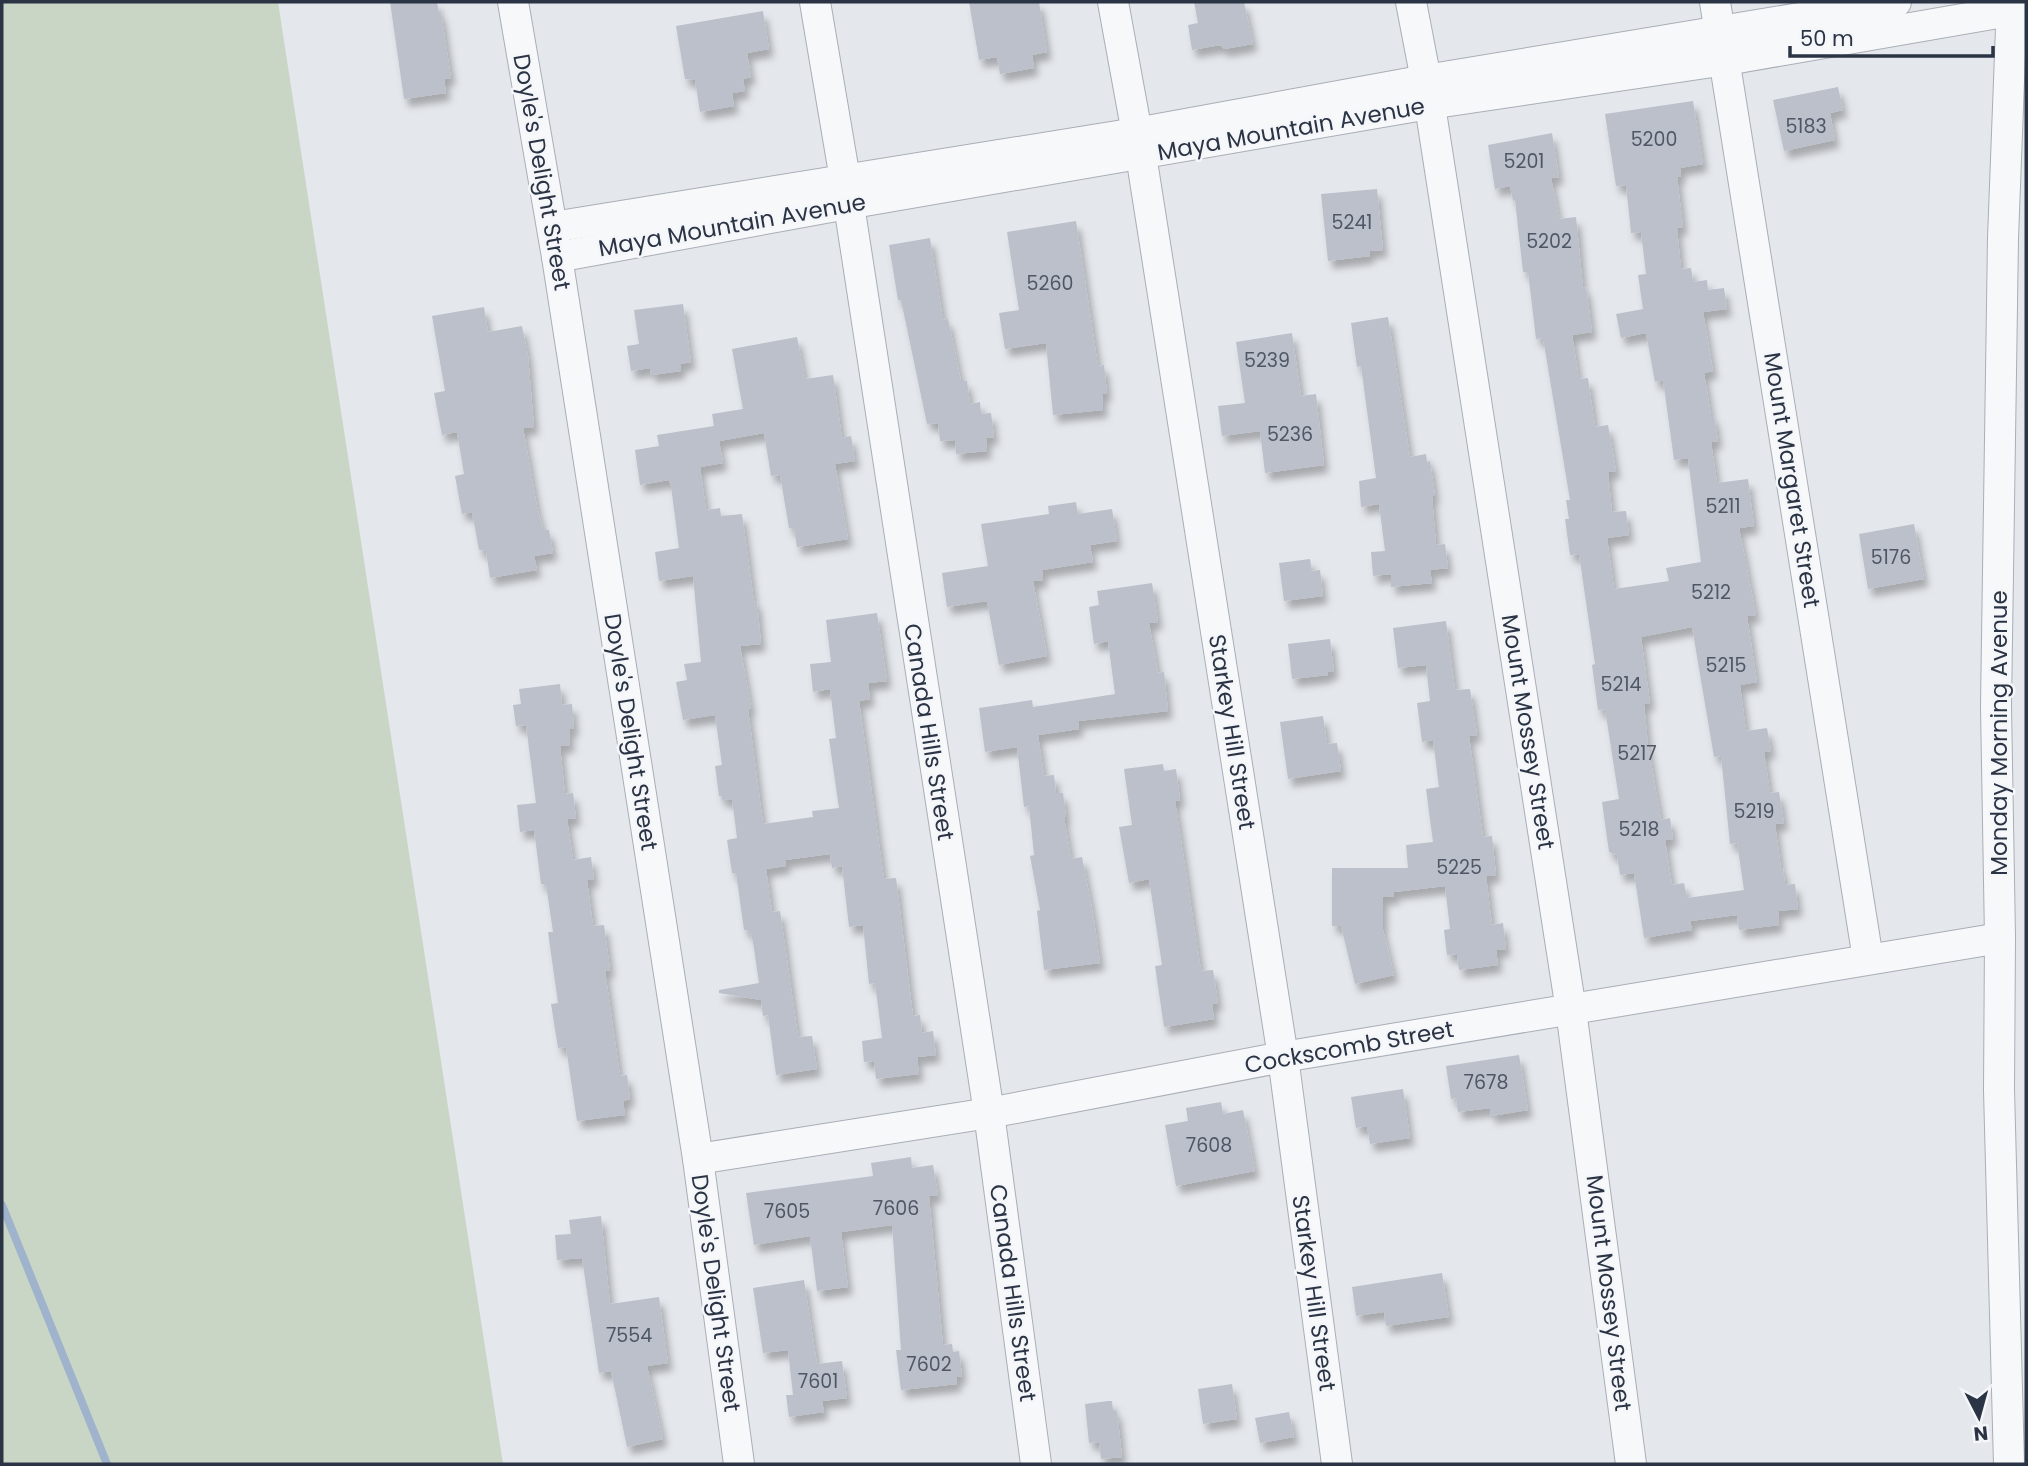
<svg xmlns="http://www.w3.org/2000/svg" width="2028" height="1466" viewBox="0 0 2028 1466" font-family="Poppins,sans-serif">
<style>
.green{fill:#c9d6c5}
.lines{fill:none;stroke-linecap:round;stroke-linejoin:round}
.stream{stroke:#9fb4cc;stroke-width:8}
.building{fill:#bbc0ca;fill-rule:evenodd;filter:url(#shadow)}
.minor-casing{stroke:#a9aeb7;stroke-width:32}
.minor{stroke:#f7f8fa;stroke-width:30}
.labels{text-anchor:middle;stroke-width:5;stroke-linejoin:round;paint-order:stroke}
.number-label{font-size:19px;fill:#4f5766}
.street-label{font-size:23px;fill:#2b3445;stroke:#f4f6f9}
</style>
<defs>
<filter id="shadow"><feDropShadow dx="4.5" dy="8" stdDeviation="3.5" flood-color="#0004"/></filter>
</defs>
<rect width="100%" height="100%" fill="#e4e7ec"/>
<polygon class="green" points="2,2 278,2 503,1464 2,1464"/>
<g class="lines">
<polyline class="stream" points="2,1205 107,1464"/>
</g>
<g class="building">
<polygon points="390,2 437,2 439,13 441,13 451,78 444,79 446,93 404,99"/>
<polygon points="969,2 1039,2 1047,52 1032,55 1034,68 1000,74 997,57 979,60"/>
<polygon points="1194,2 1244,2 1253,44 1224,49 1220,45 1192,50 1188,25 1198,23"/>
<polygon points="763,11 769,49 747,53 751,77 743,79 745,91 732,93 734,106 700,112 695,80 685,79 676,26"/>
<polygon points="1838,87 1843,110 1830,113 1835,140 1784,151 1773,100"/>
<path d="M1693 101 1703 164 1680 168 1681 176 1677 177 1683 227 1677 228 1681 269 1691 268 1693 282 1707 280 1708 290 1724 288 1727 309 1703 312 1713 371 1704 373 1711 416H1714L1718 441 1711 442 1717 483 1748 479 1754 526 1739 528 1756 615 1747 616 1757 682 1740 685 1746 731 1767 728 1771 751 1764 752 1770 793 1779 792 1784 823 1775 824 1781 869 1783 868 1785 885 1795 884 1798 909 1778 911 1779 925 1739 930 1737 915 1690 921 1692 930 1644 938 1634 873 1620 875 1617 855 1609 852 1602 802 1619 799 1605 709 1598 710 1592 665 1595 664 1579 554 1570 555 1565 519H1569L1566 500H1570L1543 338 1536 339 1528 272H1523L1515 200 1513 201 1510 186 1495 189 1488 145 1552 133 1559 177 1551 178 1559 219 1576 217 1583 288 1586 287 1592 332 1572 335 1579 379 1588 378 1595 427 1608 425 1616 471 1608 472 1612 512 1626 511 1629 535 1607 538 1614 589 1669 581 1666 568 1701 562 1688 458 1674 460 1663 380 1655 382 1646 333 1621 338 1616 314 1643 309 1638 275 1646 274 1641 232 1631 233 1626 185 1616 186 1605 114ZM1692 627 1714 757 1721 756 1730 844 1737 843 1744 890 1687 898 1684 883 1672 885 1665 840 1673 839 1670 818 1661 820 1648 745 1644 704 1650 703 1641 637Z"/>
<polygon points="1377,189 1383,250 1369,251 1370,256 1328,261 1321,194"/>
<polygon points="1076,221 1098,366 1104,365 1107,394 1102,394 1103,410 1053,415 1046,343 1005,349 999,313 1019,310 1007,232"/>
<polygon points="930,238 943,320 948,319 961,381 967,381 970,404 980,402 981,414 991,413 994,437 986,438 987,451 956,454 955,440 940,441 938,423 927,424 901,300 898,300 889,245"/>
<polygon points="683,304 691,362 680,364 681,371 651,375 650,368 631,371 627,346 639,344 634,310"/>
<polygon points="484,307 488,332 522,326 528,356 534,427 523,428 537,507 543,530 549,530 553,553 534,556 537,570 490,578 486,551 479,550 472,512 462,514 455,476 464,474 457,432 442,435 434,393 445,391 432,316"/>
<polygon points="1388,317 1410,457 1426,454 1427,462 1430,461 1435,496 1432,496 1436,545 1445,544 1448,568 1430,570 1432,583 1391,587 1391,574 1373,576 1371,552 1385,551 1379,504 1361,507 1359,481 1376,478 1361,366 1357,367 1351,323"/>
<polygon points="1292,333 1301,396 1316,394 1324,465 1265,473 1260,431 1222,436 1218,406 1245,403 1236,342"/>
<polygon points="797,337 805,379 833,375 842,438 851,436 855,461 835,464 848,539 797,547 794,528 789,528 780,475 771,476 764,433 719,441 723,463 700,467 706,510 720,508 721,516 742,514 754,602 757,601 761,644 740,646 751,708 748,709 763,824 813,817 812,811 839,808 829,739 836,738 830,689 813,692 810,664 831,662 826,620 877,613 887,681 868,683 870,699 859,701 884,879 896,878 913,1016 920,1015 922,1033 933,1031 936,1055 917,1057 919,1074 876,1079 874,1061 864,1062 862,1041 882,1038 875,983 869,984 863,925 849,927 842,866 832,868 830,854 785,860 786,866 766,869 772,912 780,911 798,1037 812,1036 817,1069 776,1075 768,1015 763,1016 761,1000 719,993 719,990 759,983 753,942 750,931 744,930 736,873 732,873 727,840 737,838 732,799 722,800 722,796 719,796 715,766 722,765 715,715 683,720 676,682 687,680 684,664 701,662 693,576 659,581 655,552 679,548 671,486 669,480 640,485 635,450 659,446 657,435 714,426 712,414 743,409 732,349"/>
<polygon points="1076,502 1078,514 1112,509 1117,541 1090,545 1093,562 1042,570 1043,580 1033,581 1047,656 999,665 987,601 947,607 942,573 988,566 981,524 1049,514 1048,506"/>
<polygon points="1914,524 1924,579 1868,589 1859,534"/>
<polygon points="1310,559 1312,571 1320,570 1323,596 1284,601 1279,563"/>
<polygon points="1152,583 1158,622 1149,623 1158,673 1164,672 1168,711 1078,721 1079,729 1038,735 1044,776 1054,775 1056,793 1063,793 1066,817 1064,817 1071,859 1082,857 1094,920 1100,963 1044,970 1037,911 1040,910 1030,856 1034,855 1029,806 1024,807 1017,747 985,752 979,708 1032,700 1033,707 1115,694 1108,641 1094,644 1089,607 1099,605 1097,591"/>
<polygon points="1446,621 1455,690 1470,689 1477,735 1469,736 1483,837 1492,836 1496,875 1486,876 1492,925 1503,923 1506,949 1496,950 1498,965 1459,970 1457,954 1447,955 1444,930 1450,929 1445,886 1394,892 1394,897 1383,897 1383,930 1394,975 1355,984 1341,926 1332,926 1332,868 1408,868 1406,845 1433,842 1426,789 1439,787 1433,740 1422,742 1417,703 1430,701 1426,665 1398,668 1393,628"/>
<polygon points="1330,639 1334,672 1327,672 1328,675 1292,679 1288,644"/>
<polygon points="560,684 562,705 572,704 574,729 569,729 570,745 560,746 565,794 573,793 576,818 567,819 573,860 591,857 594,880 587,880 593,926 604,925 610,970 605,971 620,1076 627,1075 630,1099 623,1101 625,1115 577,1121 566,1047 558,1048 551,1004 558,1003 548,932 553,932 546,884 541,884 534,830 520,832 517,805 536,803 526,725 516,726 513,705 521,704 519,689"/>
<polygon points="1323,716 1327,744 1337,743 1341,771 1288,779 1280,722"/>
<polygon points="1163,764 1164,771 1176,769 1180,800 1175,801 1201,971 1213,970 1218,1003 1212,1004 1214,1019 1164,1027 1155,966 1162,965 1149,879 1129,883 1119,827 1132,825 1124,769"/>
<polygon points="1519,1055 1528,1110 1491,1116 1490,1108 1458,1112 1456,1098 1451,1099 1446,1066"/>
<polygon points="1403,1089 1410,1138 1370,1144 1367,1126 1356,1128 1351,1097"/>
<polygon points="1221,1102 1223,1114 1243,1110 1255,1171 1176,1186 1165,1125 1188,1121 1186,1108"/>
<polygon points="911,1157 912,1168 933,1165 938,1195 929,1196 943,1345 952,1344 953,1352 959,1351 962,1376 956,1377 957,1384 901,1390 896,1350 901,1350 892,1225 841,1232 848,1287 817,1291 810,1236 754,1245 746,1193 873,1176 871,1163"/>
<polygon points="601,1216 610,1304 659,1297 668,1363 647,1366 663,1439 627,1447 611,1371 599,1373 582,1258 557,1260 555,1235 571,1234 569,1220"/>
<polygon points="1442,1273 1449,1317 1386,1326 1384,1312 1356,1316 1352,1287"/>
<polygon points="804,1280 817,1364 842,1361 847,1398 822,1401 824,1412 789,1417 786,1395 793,1395 788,1350 763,1353 753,1288"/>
<polygon points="1232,1384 1237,1419 1203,1424 1198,1389"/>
<polygon points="1108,1401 1112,1401 1113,1411 1117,1411 1122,1457 1101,1459 1099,1442 1089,1443 1085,1404"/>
<polygon points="1289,1412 1294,1437 1260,1443 1255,1418"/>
</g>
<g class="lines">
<defs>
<g id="minor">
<polyline points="513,2 557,257 698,1159 739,1464"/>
<polyline points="815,2 845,179 989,1113 1036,1464"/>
<polyline points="1113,2 1141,155 1283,1057 1337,1464"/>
<polyline points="1411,2 1426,80 1571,1010 1631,1464"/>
<polyline points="1715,2 1868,959"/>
<polyline points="553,227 1136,133 1426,80 1896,2"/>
<polyline points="557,257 847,204 1429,104 1726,60 2026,8"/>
<polyline points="698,1159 989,1113 1283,1057 2000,938"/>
<polyline points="2009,1464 1999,1090 2000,938 1996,706 2003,238 2012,2"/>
</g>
</defs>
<use href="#minor" class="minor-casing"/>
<use href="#minor" class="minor"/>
</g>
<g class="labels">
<g class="number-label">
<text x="1806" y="133">5183</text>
<text x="1654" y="146">5200</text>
<text x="1524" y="168">5201</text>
<text x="1352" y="229">5241</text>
<text x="1549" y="248">5202</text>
<text x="1050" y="290">5260</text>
<text x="1267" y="367">5239</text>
<text x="1290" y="441">5236</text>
<text x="1723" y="513">5211</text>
<text x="1891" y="564">5176</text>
<text x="1711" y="599">5212</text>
<text x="1726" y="672">5215</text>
<text x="1621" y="691">5214</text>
<text x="1637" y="760">5217</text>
<text x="1754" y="818">5219</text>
<text x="1639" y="836">5218</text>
<text x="1459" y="874">5225</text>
<text x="1486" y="1089">7678</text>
<text x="1209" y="1152">7608</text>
<text x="896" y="1215">7606</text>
<text x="787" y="1218">7605</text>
<text x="629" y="1342">7554</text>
<text x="929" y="1371">7602</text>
<text x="818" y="1388">7601</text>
</g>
<g class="street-label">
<text transform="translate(1291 129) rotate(-10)" y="8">Maya Mountain Avenue</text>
<text transform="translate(542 172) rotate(80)" y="8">Doyle's Delight Street</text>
<text transform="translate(732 225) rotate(-10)" y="8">Maya Mountain Avenue</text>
<text transform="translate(1792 480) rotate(81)" y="8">Mount Margaret Street</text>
<text transform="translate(631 732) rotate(81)" y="8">Doyle's Delight Street</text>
<text transform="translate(929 732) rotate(81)" y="8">Canada Hills Street</text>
<text transform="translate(1232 732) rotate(81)" y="8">Starkey Hill Street</text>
<text transform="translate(1528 732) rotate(81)" y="8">Mount Mossey Street</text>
<text transform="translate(1999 733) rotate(-90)" y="8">Monday Morning Avenue</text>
<text transform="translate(1349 1047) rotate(-10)" y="8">Cockscomb Street</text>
<text transform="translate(716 1293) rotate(82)" y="8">Doyle's Delight Street</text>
<text transform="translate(1013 1293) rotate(82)" y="8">Canada Hills Street</text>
<text transform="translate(1314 1293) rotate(82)" y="8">Starkey Hill Street</text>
<text transform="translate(1609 1293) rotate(83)" y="8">Mount Mossey Street</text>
</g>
</g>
<rect width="2028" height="1466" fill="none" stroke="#2b3445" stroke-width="7"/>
<g transform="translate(1979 1417) rotate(174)" stroke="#f4f6f9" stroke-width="5" paint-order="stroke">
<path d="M0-5L12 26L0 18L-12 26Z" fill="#2b3445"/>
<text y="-10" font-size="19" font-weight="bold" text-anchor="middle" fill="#2b3445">N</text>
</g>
<path d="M1790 46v10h203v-10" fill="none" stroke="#2b3445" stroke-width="3.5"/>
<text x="1800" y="46" font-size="21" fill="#2b3445" stroke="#f4f6f9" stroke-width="5" paint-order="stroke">50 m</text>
</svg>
